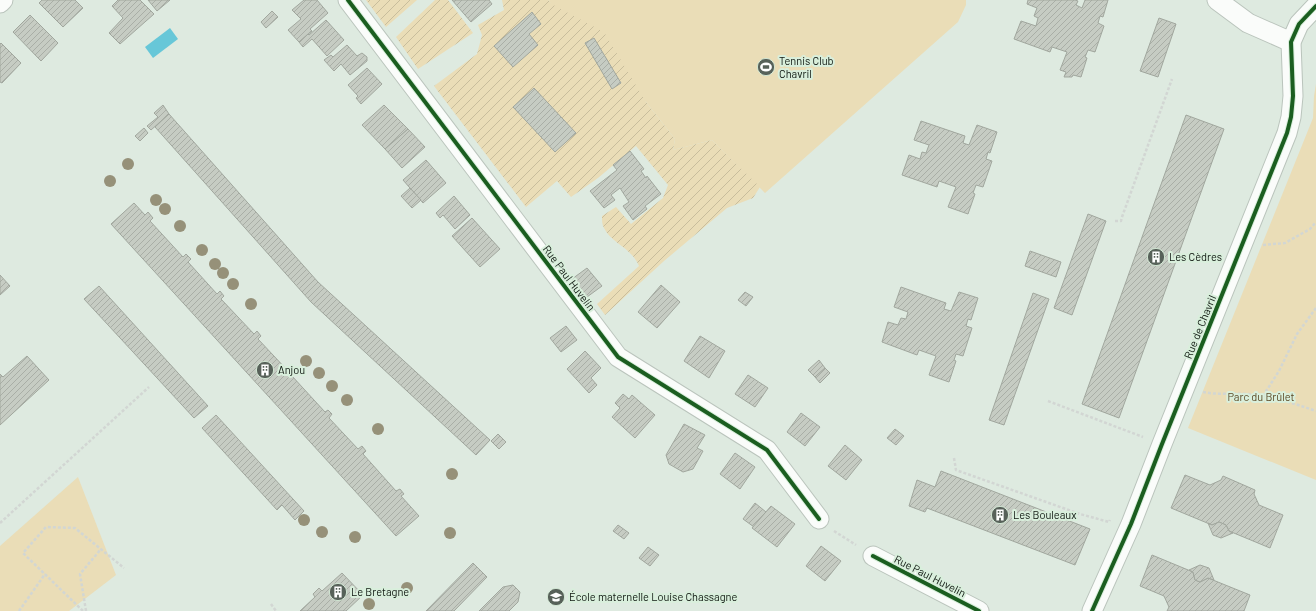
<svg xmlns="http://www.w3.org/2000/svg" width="1316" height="611" viewBox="0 0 1316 611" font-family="Barlow,sans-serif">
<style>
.park{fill:#eaddb7}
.garden{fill:url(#garden-furrows)}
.water{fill:#67c7d8}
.building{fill:url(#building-hatch);stroke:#a1a79e}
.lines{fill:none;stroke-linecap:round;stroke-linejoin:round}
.street-casing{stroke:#bac4bc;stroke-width:21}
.path{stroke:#d2d6d3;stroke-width:2.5;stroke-dasharray:3 2;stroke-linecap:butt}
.street{stroke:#fafcfa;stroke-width:19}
.cycleway-casing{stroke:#d9efdc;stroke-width:6}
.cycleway{stroke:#1b5e20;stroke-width:4}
.tree{fill:#969179}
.labels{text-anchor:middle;stroke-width:4;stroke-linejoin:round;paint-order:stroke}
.poi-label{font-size:11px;fill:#0f1710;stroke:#d9efdc;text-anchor:start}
.street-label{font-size:11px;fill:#0f1710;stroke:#d9efdc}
.park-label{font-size:11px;fill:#5b4824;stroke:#d9efdc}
</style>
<defs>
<pattern id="garden-furrows" width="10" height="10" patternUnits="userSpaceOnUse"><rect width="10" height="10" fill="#eaddb7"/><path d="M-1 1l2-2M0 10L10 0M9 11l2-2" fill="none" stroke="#c8bd9c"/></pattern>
<pattern id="building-hatch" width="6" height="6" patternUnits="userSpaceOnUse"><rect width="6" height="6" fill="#c6ccc3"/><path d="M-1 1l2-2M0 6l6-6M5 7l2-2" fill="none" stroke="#a9aea6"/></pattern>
</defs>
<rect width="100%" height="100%" fill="#deeae0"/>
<g class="park">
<polygon points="548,0 966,0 966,5 958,22 765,193 712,140 673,150 675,139 646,102"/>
<polygon points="1316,84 1316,480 1188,428 1313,118 1314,96"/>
<polygon points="78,477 116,575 69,611 0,611 0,546"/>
</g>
<g class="garden">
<polygon points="366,0 417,0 386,27"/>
<polygon points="435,0 448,0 473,33 418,69 396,37"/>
<path d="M502 0H548L555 6 604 32 646 102 675 139 673 150 712 140 760 187 753 198 727 208 664 261 605 315 597 304 639 266C631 247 612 244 604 228 602 225 602 220 602 216L616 207 631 224 663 198 668 185 636 146 598 178 571 197 557 181 526 207 434 86 477 54 482 35 478 25 504 10Z"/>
</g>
<polygon class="water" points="170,28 178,39 153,58 145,47"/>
<g class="building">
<polygon points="42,0 75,0 83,8 63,27 39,3"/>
<polygon points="118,0 140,0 154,14 120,44 109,33 123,18 112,6"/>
<polygon points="148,0 170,0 157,11"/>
<polygon points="304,0 317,0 328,13 310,29 312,31 299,42 288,30 301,19 292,10"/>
<polygon points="452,0 489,0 492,4 471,22"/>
<polygon points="1028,0 1075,0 1078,1 1076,5 1082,8 1085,0 1108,0 1103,17 1100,16 1098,23 1104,26 1095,52 1088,50 1085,57 1087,58 1081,77 1073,75 1072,77 1064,77 1066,72 1060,70 1067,52 1052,47 1050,52 1014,39 1021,21 1036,26 1038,18 1034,16 1037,8 1027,4"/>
<polygon points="272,11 278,17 266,28 261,22"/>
<polygon points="532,12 541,24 529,34 538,45 513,67 494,46"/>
<polygon points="30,15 58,43 41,61 13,32"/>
<polygon points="1159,18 1176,24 1158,77 1140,71"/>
<polygon points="326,20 344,40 327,56 312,39 303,47 299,42 308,34 309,35"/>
<polygon points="594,38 621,83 612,89 585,43"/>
<polygon points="1,43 21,63 2,83 0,82 0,44"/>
<polygon points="347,45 357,56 362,53 367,57 367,61 350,75 341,64 334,71 324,60 331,55 333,57"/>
<polygon points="367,68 382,84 361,104 356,98 358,96 348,85"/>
<polygon points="534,88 576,133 555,152 513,107"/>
<polygon points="163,105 169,114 151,130 147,126 158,117 154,113"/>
<polygon points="384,105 408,129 385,149 362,125"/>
<polygon points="169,114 318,282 490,440 476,455 311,302 155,127"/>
<polygon points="1186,115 1224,129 1119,418 1082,404"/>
<polygon points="921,121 965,136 963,143 969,145 977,125 997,132 990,153 988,152 986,159 992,161 983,187 976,185 973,193 975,194 968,214 948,207 956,187 939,181 937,187 902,175 909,155 920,159 922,152 926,153 929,145 914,140"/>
<polygon points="144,128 148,133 140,141 135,136"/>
<polygon points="408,129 425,147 402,168 385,149"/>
<polygon points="630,151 644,169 641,171 646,178 647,176 661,194 645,206 647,209 633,220 623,206 629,202 620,188 611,195 615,200 604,208 590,191 617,170 613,165"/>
<polygon points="426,160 446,183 423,203 403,180"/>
<polygon points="410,188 421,200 412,208 401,196"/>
<polygon points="454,196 470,215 455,229 443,215 440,218 436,213"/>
<polygon points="134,203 145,215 148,212 153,218 150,221 183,257 186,254 191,259 188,262 217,294 220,291 224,296 221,299 254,334 257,331 261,336 258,339 288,371 290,369 295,373 292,376 325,412 328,410 332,414 329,418 358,449 362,446 366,451 363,454 396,491 400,489 404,494 401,496 419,516 396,536 111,224"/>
<polygon points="1088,214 1106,221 1072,315 1054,308"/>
<polygon points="472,218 500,249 480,267 452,236"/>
<polygon points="1030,251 1061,262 1056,277 1025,266"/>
<polygon points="587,268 602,286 587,297 572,279"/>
<polygon points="0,275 10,286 0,295"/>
<polygon points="661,285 680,302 657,328 638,312"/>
<polygon points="99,286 208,406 194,418 84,299"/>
<polygon points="901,287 946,303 944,309 951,311 959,292 978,298 971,320 968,319 966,326 972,328 963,356 956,354 954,360 956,361 949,382 929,375 936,356 919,350 917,355 882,342 888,322 898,325 901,318 906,319 908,312 894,307"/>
<polygon points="745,292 753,297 746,306 738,300"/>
<polygon points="1033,293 1049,299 1004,425 989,420"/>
<polygon points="566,326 577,340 561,352 550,338"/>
<polygon points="700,336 725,351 709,378 684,361"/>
<polygon points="585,351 601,368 591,378 597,385 589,393 567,369"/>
<polygon points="27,356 49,380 0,425 0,374 3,377"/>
<polygon points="819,360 825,368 815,377 808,370"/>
<polygon points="825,368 830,373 820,383 815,377"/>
<polygon points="748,375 768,388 755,407 735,394"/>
<polygon points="623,394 629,399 632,395 655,415 635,438 612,417 620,408 615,403"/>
<polygon points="801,413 820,427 805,446 787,432"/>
<polygon points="216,415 304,511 295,520 282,505 277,510 202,428"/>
<polygon points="684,424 705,435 697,448 703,451 693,469 683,472 669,464 666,455"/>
<polygon points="895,429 904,436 896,445 887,438"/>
<polygon points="498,434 506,442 499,449 491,441"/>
<polygon points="845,445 862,460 846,480 828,466"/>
<polygon points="735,453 755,467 740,489 720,474"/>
<polygon points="941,471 1090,529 1075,565 927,508 925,512 909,506 917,480 935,487"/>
<polygon points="1185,475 1210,485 1221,480 1223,476 1255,490 1254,494 1259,505 1283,515 1270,548 1229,531 1226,525 1219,522 1212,525 1171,508"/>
<polygon points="755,503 766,512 754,527 743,519"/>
<polygon points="771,506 795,524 777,547 752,528"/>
<polygon points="1219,522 1226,525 1229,531 1233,533 1221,538 1213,535 1208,523 1212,525"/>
<polygon points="618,525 629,533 624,539 613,531"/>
<polygon points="821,546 841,561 825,581 806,566"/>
<polygon points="648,547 659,555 650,566 639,558"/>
<polygon points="1152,555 1193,572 1195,580 1200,582 1208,578 1250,595 1244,611 1167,611 1169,607 1164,596 1140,586"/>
<polygon points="473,563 487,577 454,611 426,611"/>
<polygon points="1200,565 1209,568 1214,580 1208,578 1200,582 1195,580 1193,572 1189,570"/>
<polygon points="342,573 363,595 346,611 300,611 315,597 313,594 319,588 322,591"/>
<polygon points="513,585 520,592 518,602 509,611 479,611 503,587"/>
</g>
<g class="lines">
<defs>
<g id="street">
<polyline points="348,0 618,357 767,450 819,519"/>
<polyline points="1217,0 1248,23 1291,42"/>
<polyline points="0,3 3,0"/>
<polyline points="873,556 979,611"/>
<polyline points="1092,611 1131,524 1162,444 1287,133 1291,117 1293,96 1291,42 1299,24 1316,6"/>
</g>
</defs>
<use href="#street" class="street-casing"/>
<g class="path">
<polyline points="1115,221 1121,221 1122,217 1172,79"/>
<polyline points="1263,245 1285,243 1310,229 1316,222"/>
<path d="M1203 392C1217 395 1232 393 1247 394 1271 396 1293 403 1316 411"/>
<polyline points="1263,396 1279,371 1297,334 1316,308"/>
<polyline points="1048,401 1143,437"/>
<polyline points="954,458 956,470 1080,514 1109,522 1110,520"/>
<polyline points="0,523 149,387"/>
<polyline points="834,531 856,545"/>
<polyline points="271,604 276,611"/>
<polyline points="19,611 45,574"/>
<polyline points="83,611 23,553 46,527 75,528 124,568"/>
<polyline points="86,611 80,574 101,549"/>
</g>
<use href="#street" class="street"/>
<defs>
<g id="cycleway">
<polyline points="348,0 618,357 767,450 819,519"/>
<polyline points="873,556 979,611"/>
<polyline points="1092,611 1131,524 1162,444 1287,133 1291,117 1293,96 1291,42 1299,24 1316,6"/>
</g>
</defs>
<use href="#cycleway" class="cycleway-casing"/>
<use href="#cycleway" class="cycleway"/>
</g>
<g class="tree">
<circle cx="128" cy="164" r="6"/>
<circle cx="110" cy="181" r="6"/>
<circle cx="156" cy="200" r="6"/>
<circle cx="165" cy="209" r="6"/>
<circle cx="180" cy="226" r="6"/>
<circle cx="202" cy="250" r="6"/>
<circle cx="215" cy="264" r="6"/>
<circle cx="223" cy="273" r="6"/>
<circle cx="233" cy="284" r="6"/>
<circle cx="251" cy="304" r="6"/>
<circle cx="306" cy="361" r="6"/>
<circle cx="319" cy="373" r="6"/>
<circle cx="332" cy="386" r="6"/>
<circle cx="347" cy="400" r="6"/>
<circle cx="378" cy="429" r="6"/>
<circle cx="452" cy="474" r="6"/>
<circle cx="304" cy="520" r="6"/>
<circle cx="322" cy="532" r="6"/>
<circle cx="450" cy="533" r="6"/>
<circle cx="355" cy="537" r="6"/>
<circle cx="407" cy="588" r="6"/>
<circle cx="369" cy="604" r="6"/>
</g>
<defs>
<symbol id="stadium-disc" viewBox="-11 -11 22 22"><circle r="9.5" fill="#576159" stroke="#d9efdc"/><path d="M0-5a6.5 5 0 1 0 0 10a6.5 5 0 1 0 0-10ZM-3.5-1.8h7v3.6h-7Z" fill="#fff"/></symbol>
<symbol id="building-disc" viewBox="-11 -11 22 22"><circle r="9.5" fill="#576159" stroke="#d9efdc"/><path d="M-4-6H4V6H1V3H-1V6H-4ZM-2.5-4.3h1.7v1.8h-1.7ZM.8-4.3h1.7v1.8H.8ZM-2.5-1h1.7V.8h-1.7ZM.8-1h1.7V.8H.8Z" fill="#fff"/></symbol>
<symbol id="school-disc" viewBox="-11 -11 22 22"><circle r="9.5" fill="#576159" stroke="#d9efdc"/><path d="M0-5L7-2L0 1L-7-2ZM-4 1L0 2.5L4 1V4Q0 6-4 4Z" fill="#fff"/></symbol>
</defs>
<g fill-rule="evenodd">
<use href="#stadium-disc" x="756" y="57" width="20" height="20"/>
<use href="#building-disc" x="1146" y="247" width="20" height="20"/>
<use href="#building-disc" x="255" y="360" width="20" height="20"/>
<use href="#building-disc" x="990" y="505" width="20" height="20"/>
<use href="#building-disc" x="328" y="582" width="20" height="20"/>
<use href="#school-disc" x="546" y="587" width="20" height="20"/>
</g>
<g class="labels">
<g class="poi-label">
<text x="779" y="65">Tennis Club<tspan x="779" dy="13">Chavril</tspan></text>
<text x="1169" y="261">Les Cèdres</text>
<text x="278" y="374">Anjou</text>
<text x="1013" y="519">Les Bouleaux</text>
<text x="351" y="596">Le Bretagne</text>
<text x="569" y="601">École maternelle Louise Chassagne</text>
</g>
<g class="street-label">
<text transform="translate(569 278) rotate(53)" y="4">Rue Paul Huvelin</text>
<text transform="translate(1200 327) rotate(-68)" y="4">Rue de Chavril</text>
<text transform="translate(930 576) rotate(27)" y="4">Rue Paul Huvelin</text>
</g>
<g class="park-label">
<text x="1261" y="401">Parc du Brûlet</text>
</g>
</g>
</svg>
